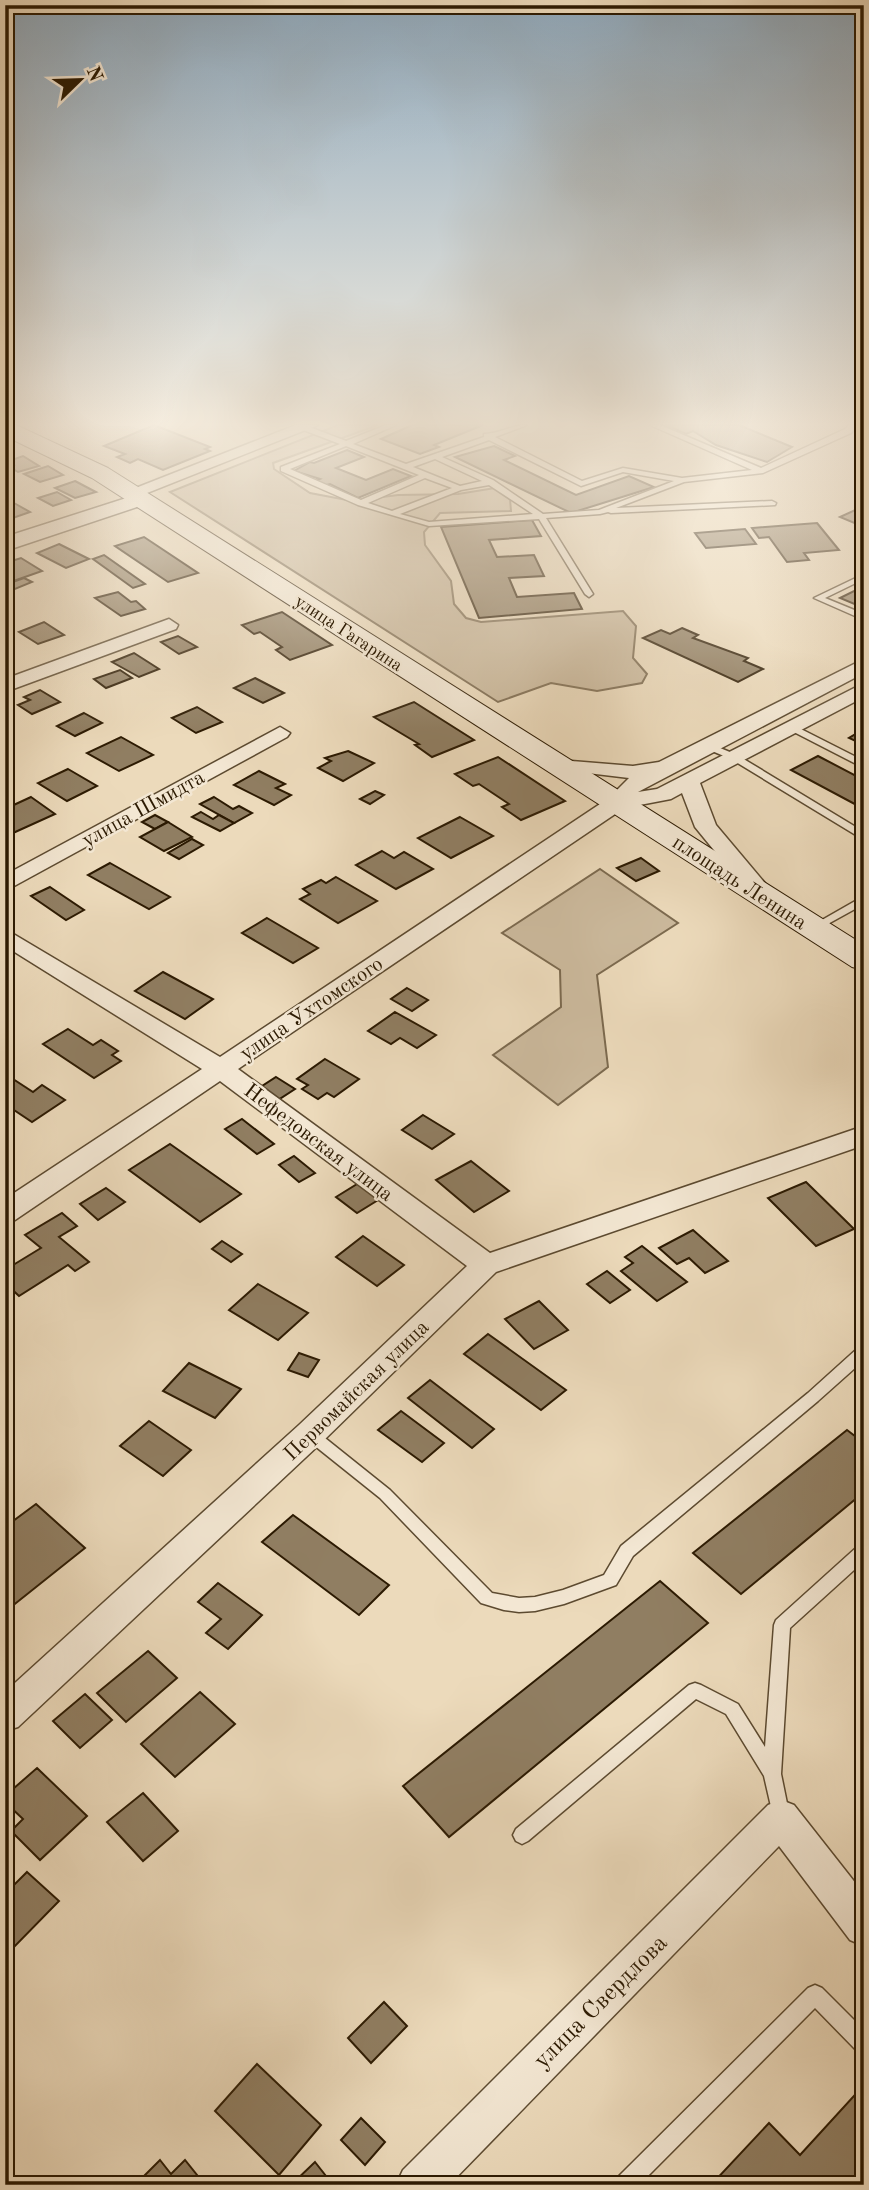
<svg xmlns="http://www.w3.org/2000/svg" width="869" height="2190" viewBox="0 0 869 2190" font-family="'Old Standard TT',serif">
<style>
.green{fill:#cbb99c;stroke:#7c6a4f;stroke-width:2}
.building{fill:#907e62;stroke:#2c1a02;stroke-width:2}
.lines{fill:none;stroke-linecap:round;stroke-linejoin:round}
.service-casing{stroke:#5c4a30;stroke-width:3}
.minor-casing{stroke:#5c4a30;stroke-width:3}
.tertiary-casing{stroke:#5c4a30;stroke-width:3}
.secondary-casing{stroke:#2c1a02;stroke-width:2}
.service{fill:#f3e7d3;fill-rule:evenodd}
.minor{fill:#f3e7d3;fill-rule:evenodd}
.tertiary{fill:#f3e7d3;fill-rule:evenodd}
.secondary{fill:#f3e7d3;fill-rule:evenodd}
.labels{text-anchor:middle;stroke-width:5;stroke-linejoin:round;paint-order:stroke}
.far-street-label{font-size:18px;fill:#2c1a02;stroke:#f3e7d3}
.street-label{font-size:21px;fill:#2c1a02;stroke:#f3e7d3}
.near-street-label{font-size:24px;fill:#2c1a02;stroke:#f3e7d3}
</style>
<rect width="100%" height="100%" fill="#ecdabb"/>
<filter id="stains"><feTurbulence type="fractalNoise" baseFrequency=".00286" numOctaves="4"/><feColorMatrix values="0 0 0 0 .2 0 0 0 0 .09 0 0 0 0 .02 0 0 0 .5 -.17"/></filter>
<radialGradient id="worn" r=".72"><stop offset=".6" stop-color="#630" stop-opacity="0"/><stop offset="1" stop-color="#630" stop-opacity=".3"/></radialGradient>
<g class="green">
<polygon points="338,425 378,425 273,463 274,469 310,493 352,501 398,495 458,494 495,488 510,499 511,511 440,513 424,532 425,545 451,581 454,604 466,618 481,622 623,611 636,626 633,658 647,674 642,683 597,691 551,683 498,702 170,492"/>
<polygon points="600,869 678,923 597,975 608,1067 558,1105 493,1055 561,1007 560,970 502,933"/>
</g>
<g class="building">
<polygon points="154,425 210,447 205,449 210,451 163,470 138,459 130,463 117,457 125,454 104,446"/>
<polygon points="412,425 483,425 434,445 439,447 420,454 381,439"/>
<polygon points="666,425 739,425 792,447 767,462 716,445 693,431 686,434"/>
<polygon points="494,446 515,456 504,460 576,495 629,476 654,487 571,513 455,457"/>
<polygon points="347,450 364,457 336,468 366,480 393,469 411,476 358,498 330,484 323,486 313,482 320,479 294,471 310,462 314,463"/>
<polygon points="23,456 39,466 18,472 8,466 13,465 6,462"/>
<polygon points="48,466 63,475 40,482 24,474"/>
<polygon points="75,481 96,492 75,498 55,488"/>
<polygon points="57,492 71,500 53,506 38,498"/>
<polygon points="14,503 30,512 10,519 5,517 5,505"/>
<polygon points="864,506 864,527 840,517"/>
<polygon points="532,520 541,536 489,540 497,557 534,555 544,576 509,578 517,597 574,593 582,609 479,618 441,527"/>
<polygon points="817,523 839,550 804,553 809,560 787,562 769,537 759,538 752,528"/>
<polygon points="745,529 756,544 706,548 695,533"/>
<polygon points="144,537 198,573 168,582 115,546"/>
<polygon points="59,544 89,559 66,568 37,553"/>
<polygon points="104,555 145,584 133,588 93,559"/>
<polygon points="21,558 42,571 5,584 5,563"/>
<polygon points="24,578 32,582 15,589 7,584"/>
<polygon points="864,586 864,608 840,598"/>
<polygon points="118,592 131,602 136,601 145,609 121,616 95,598"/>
<polygon points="282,612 332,645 290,660 276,650 282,647 260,632 254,634 242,625"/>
<polygon points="44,622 64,635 38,644 19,632"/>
<polygon points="682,628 698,635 693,638 748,658 744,661 763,669 738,682 643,638 661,630 670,634"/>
<polygon points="178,636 197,647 179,654 161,642"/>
<polygon points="134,653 159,669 139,677 112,662"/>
<polygon points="120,670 132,678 106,688 94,679"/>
<polygon points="255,678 284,693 263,703 234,688"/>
<polygon points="40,690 60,702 32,714 18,705 30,700 24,697"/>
<polygon points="414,702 474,740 432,757 415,745 419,744 374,717"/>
<polygon points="197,707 222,722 196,733 172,718"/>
<polygon points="84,713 102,723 75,736 57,726"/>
<polygon points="864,729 864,745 849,738"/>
<polygon points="121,737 153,755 119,771 87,753"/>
<polygon points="348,751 374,763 343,781 318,768 331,761 325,758"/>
<polygon points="818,756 864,780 864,809 791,770"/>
<polygon points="498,757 565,801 521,820 502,807 509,804 479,784 473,786 455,774"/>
<polygon points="68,769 97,786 67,801 38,783"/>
<polygon points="259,771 285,784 276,788 291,795 274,805 234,785"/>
<polygon points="375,791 384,795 370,804 360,799"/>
<polygon points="31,797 55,814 13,833 5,827 5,809"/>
<polygon points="214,797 233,809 239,806 252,813 234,823 200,804"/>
<polygon points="201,812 213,819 219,815 234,823 220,831 192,817"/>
<polygon points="155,815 168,822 155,829 142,822"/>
<polygon points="460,817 493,836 451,858 418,838"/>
<polygon points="168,822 192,837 164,851 140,837"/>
<polygon points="192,839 203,845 179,859 168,853"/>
<polygon points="382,851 394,858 404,852 433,869 396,889 356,865"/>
<polygon points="641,858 659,871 636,881 617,868"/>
<polygon points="110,863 170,897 149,909 88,875"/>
<polygon points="336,877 377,901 338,923 300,899 310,894 303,889 321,880 326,883"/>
<polygon points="50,887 84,910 66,920 31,896"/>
<polygon points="267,918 318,948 293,963 242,933"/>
<polygon points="163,972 213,999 185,1019 135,991"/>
<polygon points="407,988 428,1000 412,1011 391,999"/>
<polygon points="395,1012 436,1035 417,1048 400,1038 391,1044 368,1031"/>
<polygon points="68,1029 93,1045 101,1040 118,1051 112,1055 121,1061 94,1078 43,1044"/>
<polygon points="325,1059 359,1079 334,1097 327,1093 318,1099 302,1089 308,1085 297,1079"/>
<polygon points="10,1077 33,1092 42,1085 65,1100 32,1122 5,1104 5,1079"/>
<polygon points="276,1077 295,1089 278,1100 259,1088"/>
<polygon points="423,1115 454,1134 432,1149 402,1130"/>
<polygon points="242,1119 274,1144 257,1154 225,1129"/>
<polygon points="170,1144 241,1194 200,1222 129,1170"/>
<polygon points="294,1156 315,1173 299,1182 279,1165"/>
<polygon points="471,1161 509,1191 474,1212 436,1180"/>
<polygon points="362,1181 383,1197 357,1213 336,1197"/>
<polygon points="806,1182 854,1229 816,1246 768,1198"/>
<polygon points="106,1188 125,1202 98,1220 80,1204"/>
<polygon points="62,1213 77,1226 59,1237 89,1262 75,1271 68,1265 19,1296 5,1283 5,1270 41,1248 25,1235"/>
<polygon points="693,1230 728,1261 705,1273 689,1258 677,1264 659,1248"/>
<polygon points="363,1236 404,1265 377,1286 336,1257"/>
<polygon points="222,1241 242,1254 231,1262 212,1249"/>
<polygon points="642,1246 687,1282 657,1301 621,1271 633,1263 625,1257"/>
<polygon points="607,1271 630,1290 610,1303 587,1284"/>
<polygon points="258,1284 308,1313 278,1340 229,1310"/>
<polygon points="539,1301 568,1330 534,1349 505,1319"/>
<polygon points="488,1334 566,1390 541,1410 464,1354"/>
<polygon points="299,1353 319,1360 308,1377 288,1370"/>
<polygon points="189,1363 241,1389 215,1418 163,1391"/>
<polygon points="430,1380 494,1429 472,1448 408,1398"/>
<polygon points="401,1411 444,1443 422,1462 378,1430"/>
<polygon points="149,1421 191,1450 163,1476 120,1446"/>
<polygon points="847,1430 864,1443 864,1492 741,1594 693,1553"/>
<polygon points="36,1504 85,1548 6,1611 5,1558 13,1551 5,1544 5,1527"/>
<polygon points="293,1515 389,1585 359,1615 262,1542"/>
<polygon points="660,1581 708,1623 449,1837 403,1786"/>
<polygon points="218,1583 262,1615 228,1649 206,1633 221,1619 198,1602"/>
<polygon points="148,1651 177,1678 126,1722 97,1693"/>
<polygon points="200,1692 235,1724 175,1777 141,1744"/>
<polygon points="85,1694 112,1720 80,1748 53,1721"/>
<polygon points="37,1768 87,1816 40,1860 11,1831 23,1819 5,1802 5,1796"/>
<polygon points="143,1793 178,1831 143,1861 107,1822"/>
<polygon points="27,1872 59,1901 15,1946 5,1938 5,1877 14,1885"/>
<polygon points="384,2002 407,2026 371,2063 348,2038"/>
<polygon points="257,2064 321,2125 279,2175 215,2111"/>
<polygon points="863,2086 864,2185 711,2185 769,2123 800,2155"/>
<polygon points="361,2118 385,2142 365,2165 341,2140"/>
<polygon points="160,2160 171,2174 185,2160 205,2185 135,2185"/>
<polygon points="315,2162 333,2185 291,2185"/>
</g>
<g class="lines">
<defs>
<g id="service">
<path d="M304 425 346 441 386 425H396L353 444 406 464 484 437V434C499 434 512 425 527 425L495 437 582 481 623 468 682 478 752 470 650 425H660L761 468 845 429 849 425H857L851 433 763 473 684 482 616 508 772 501 776 503 775 505 611 513 608 512 600 514 546 518 593 594 589 597 585 594 539 519 429 526 358 505 281 471V467L340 444 301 429V425ZM489 440 581 486 623 472 674 481 599 510 543 514 493 480 442 457ZM346 446 419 475 361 500 290 469ZM435 459 482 481 460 486 413 467ZM425 478 452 488 392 511 368 503ZM489 485 533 514 429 522 400 514 461 490Z"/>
<polygon points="864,574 864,579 825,598 864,614 864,620 814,598"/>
<polygon points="791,724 864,761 864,768 788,729 786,727"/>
<polygon points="708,743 737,755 864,832 864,840 731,759 705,748 703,746"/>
<polygon points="864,896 864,904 817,930 813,931 808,928"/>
<polygon points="864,1346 864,1360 818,1401 633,1556 616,1585 564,1604 535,1611 519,1612 504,1610 481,1603 380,1498 305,1438 303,1434 305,1430 310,1428 315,1430 390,1490 492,1593 519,1598 535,1597 563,1590 604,1575 621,1546 808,1393 859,1347"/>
<polygon points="864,1545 864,1561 790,1628 781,1774 790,1818 787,1824 781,1826 775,1824 764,1776 726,1714 696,1699 528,1841 522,1844 516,1841 513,1835 516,1829 689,1685 695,1683 701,1685 738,1704 765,1747 774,1625 776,1620 858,1546"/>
<polygon points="815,1985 822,1988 864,2030 864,2054 857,2051 815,2008 639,2185 614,2185 617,2178 808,1988"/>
</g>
<g id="minor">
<polygon points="296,425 318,425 137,497 131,498 123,493"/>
<polygon points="169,619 178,625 176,629 5,692 5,679"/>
<polygon points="864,659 864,673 638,792 657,789 864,683 864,697 700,783 716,825 769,888 772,893 769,898 753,898 695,827 682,793 671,799 624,808 238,1069 490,1253 864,1126 864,1145 496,1272 321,1443 18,1727 5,1731 5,1692 299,1425 467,1266 220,1081 15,1220 5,1223 5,1199 202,1069 5,946 5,929 220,1057 609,798 629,778 554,769 547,767 544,763 547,759 633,766 659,762"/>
<polygon points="280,727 290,733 287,737 5,891 5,875"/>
<polygon points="781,1800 794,1805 864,1894 864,1946 850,1940 779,1846 449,2185 396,2185 403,2170 768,1805"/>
</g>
<polygon id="tertiary" points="142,493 149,495 153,499 149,503 5,551 5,537"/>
<polygon id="secondary" points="5,425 16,425 108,468 864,945 864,970 852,967 92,478 5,436"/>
</defs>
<use href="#service" class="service-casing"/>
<use href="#minor" class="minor-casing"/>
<use href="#tertiary" class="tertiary-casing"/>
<use href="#secondary" class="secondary-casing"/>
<use href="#service" class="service"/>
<use href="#minor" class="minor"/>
<use href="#tertiary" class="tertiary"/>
<use href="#secondary" class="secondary"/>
</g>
<linearGradient id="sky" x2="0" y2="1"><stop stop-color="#8fa9bd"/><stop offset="0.58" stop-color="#f6eee0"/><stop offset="1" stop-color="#f6eee0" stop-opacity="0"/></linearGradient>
<rect width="869" height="731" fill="url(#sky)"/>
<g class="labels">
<g class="far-street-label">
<text transform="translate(349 633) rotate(33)" y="6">улица Гагарина</text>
</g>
<g class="street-label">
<text transform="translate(143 808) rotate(-29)" y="7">улица Шмидта</text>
<text transform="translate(740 882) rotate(33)" y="7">площадь Ленина</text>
<text transform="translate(311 1008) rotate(-34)" y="7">улица Ухтомского</text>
<text transform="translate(319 1142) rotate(37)" y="7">Нефедовская улица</text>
<text transform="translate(356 1390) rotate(-44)" y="7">Первомайская улица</text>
</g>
<g class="near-street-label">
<text transform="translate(600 2001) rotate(-45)" y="8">улица Свердлова</text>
</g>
</g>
<rect width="869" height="2190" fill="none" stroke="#ecdabb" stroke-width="28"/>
<rect x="7" y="7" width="855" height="2176" fill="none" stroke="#2c1a02" stroke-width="3.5"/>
<rect x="14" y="14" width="841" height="2162" fill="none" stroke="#2c1a02" stroke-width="2"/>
<g transform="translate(80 80) rotate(67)" stroke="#f3e7d3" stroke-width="5" paint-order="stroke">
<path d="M0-5L12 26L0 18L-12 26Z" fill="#2c1a02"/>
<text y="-10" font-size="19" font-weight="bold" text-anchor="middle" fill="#2c1a02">N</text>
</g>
<rect width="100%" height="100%" filter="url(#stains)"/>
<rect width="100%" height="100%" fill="url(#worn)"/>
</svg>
